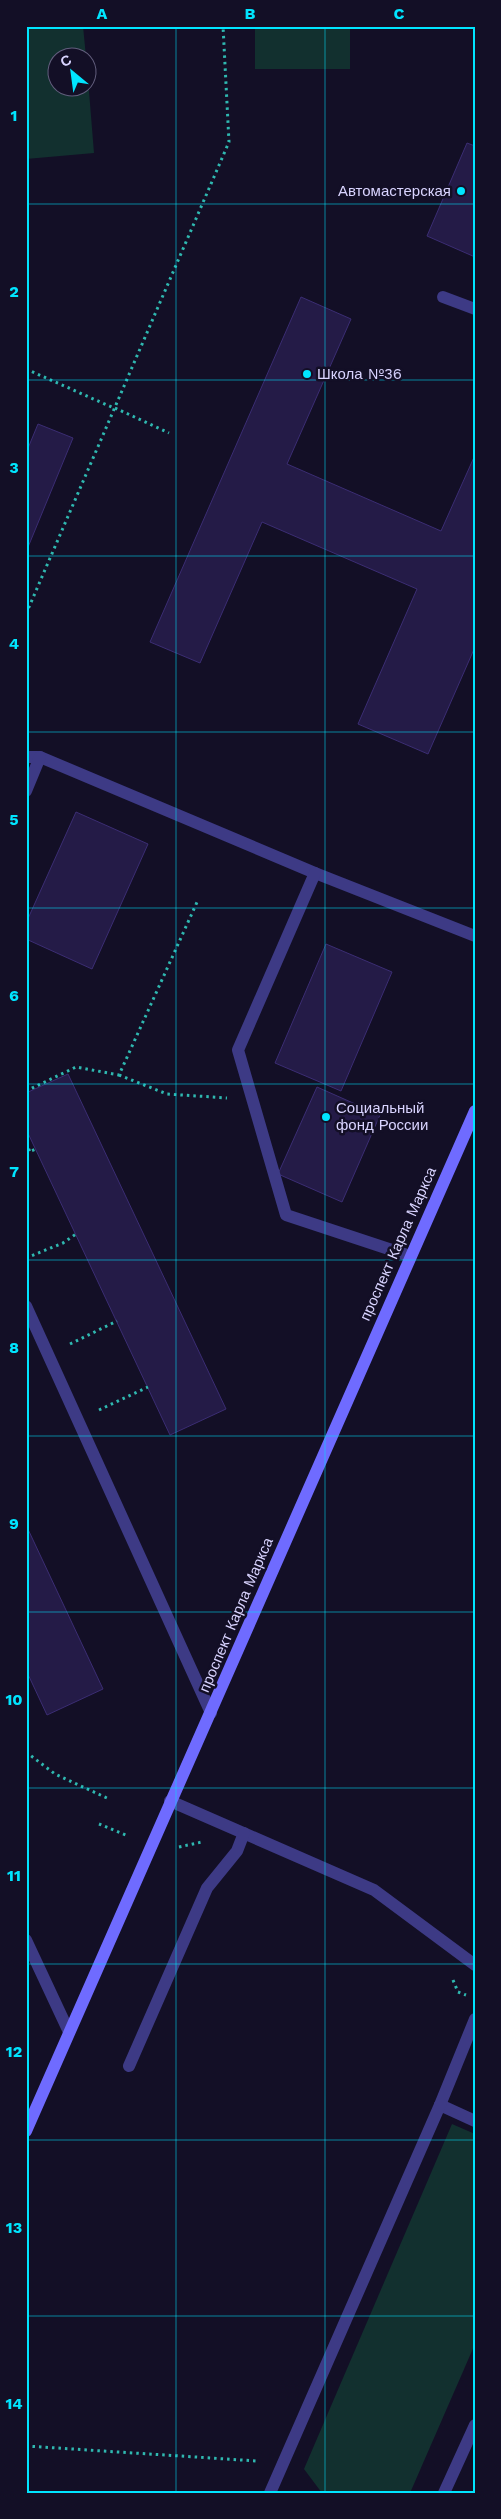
<svg xmlns="http://www.w3.org/2000/svg" width="501" height="2519" viewBox="0 0 501 2519" font-family="'Work Sans',sans-serif">
<style>
.green{fill:#12302f}
.building{fill:#241b47;stroke:#3b2d73}
.lines{fill:none;stroke-linecap:round;stroke-linejoin:round}
.path{stroke:#2fb8b0;stroke-width:3;stroke-dasharray:2.5 4;stroke-linecap:butt}
.lane{stroke:#3d3a85;stroke-width:12}
.secondary{stroke:#6f6bff;stroke-width:12}
.grid{fill:none;stroke:#00e5ff;stroke-width:1;stroke-opacity:0.55}
.poi-dot{fill:#00e5ff;stroke:#130f26;stroke-width:2}
.labels{text-anchor:middle;stroke-width:5;stroke-linejoin:round;paint-order:stroke}
.poi-label{font-size:15px;fill:#d9d4ff;stroke:#130f26;text-anchor:start}
.street-label{font-size:15px;fill:#d9d4ff;stroke:#130f26}
.neatline{fill:none;stroke:#00e5ff;stroke-width:2}
.grid-label{font-size:16px;text-anchor:middle;font-weight:bold;fill:#00e5ff}
</style>
<rect width="100%" height="100%" fill="#130f26"/>
<g class="green">
<polygon points="26,26 83,26 86,57 58,58 58,88 88,88 88,79 94,153 26,159"/>
<rect x="255" y="26" width="95" height="43"/>
<polygon points="452,2124 475,2134 475,2344 410,2493 322,2493 304,2469"/>
</g>
<g class="building">
<polygon points="467,143 475,146 475,257 427,236"/>
<polygon points="301,297 351,319 287,464 441,531 475,455 475,647 428,754 358,724 417,589 262,522 200,663 150,642"/>
<polygon points="38,424 73,438 26,552 26,453"/>
<polygon points="76,812 148,844 92,969 26,939 26,923"/>
<polygon points="326,944 392,972 341,1091 275,1063"/>
<polygon points="68,1074 226,1409 170,1435 26,1129 26,1093"/>
<polygon points="317,1087 380,1115 342,1202 278,1174"/>
<polygon points="26,1525 103,1689 47,1715 26,1670"/>
</g>
<g class="lines">
<g class="path">
<polyline points="26,369 116,409"/>
<polyline points="115,408 169,433"/>
<polyline points="26,614 229,142 223,26"/>
<polyline points="119,1075 167,1094 227,1098"/>
<polyline points="26,1091 76,1067 119,1075 198,900"/>
<polyline points="26,1143 30,1152"/>
<polyline points="26,1153 36,1149"/>
<polyline points="26,1258 63,1243 76,1234"/>
<polyline points="70,1344 117,1321"/>
<polyline points="99,1410 148,1387"/>
<polyline points="26,1752 55,1774 109,1799"/>
<polyline points="99,1824 128,1836"/>
<polyline points="179,1847 202,1842"/>
<polyline points="453,1980 458,1992 466,1995"/>
<polyline points="26,2446 257,2461"/>
</g>
<g class="lane">
<polyline points="443,297 475,309"/>
<polyline points="26,757 40,757 315,873 475,936"/>
<polyline points="26,791 40,757"/>
<polyline points="315,873 238,1050 286,1215 410,1256"/>
<polyline points="26,1306 211,1713"/>
<polyline points="170,1801 374,1890 475,1965"/>
<polyline points="26,1940 69,2032"/>
<polyline points="129,2066 207,1888 237,1851 244,1833"/>
<polyline points="440,2105 475,2121"/>
<polyline points="270,2493 440,2105 475,2019"/>
<polyline points="444,2493 475,2425"/>
</g>
<polyline class="secondary" points="26,2131 475,1111"/>
</g>
<path class="grid" d="M176 26V2493M325 26V2493M26 204H475M26 380H475M26 556H475M26 732H475M26 908H475M26 1084H475M26 1260H475M26 1436H475M26 1612H475M26 1788H475M26 1964H475M26 2140H475M26 2316H475"/>
<g class="poi-dot">
<circle cx="461" cy="191" r="5"/>
<circle cx="307" cy="374" r="5"/>
<circle cx="326" cy="1117" r="5"/>
</g>
<g class="labels">
<g class="poi-label">
<text x="451" y="196" text-anchor="end">Автомастерская</text>
<text x="317" y="379">Школа №36</text>
<text x="336" y="1113">Социальный<tspan x="336" dy="17">фонд России</tspan></text>
</g>
<g class="street-label">
<text transform="translate(398 1244) rotate(-66)" y="5">проспект Карла Маркса</text>
<text transform="translate(236 1615) rotate(-67)" y="5">проспект Карла Маркса</text>
</g>
</g>
<rect width="501" height="2519" fill="none" stroke="#130f26" stroke-width="55"/>
<g transform="translate(72 72) rotate(331)"><circle r="24" fill="#130f26" stroke="#625e7d"/>
<path d="M0-4L9 19L0 12L-9 19Z" fill="#00e5ff"/>
<text y="-8" font-size="14" font-weight="bold" text-anchor="middle" fill="#d9d4ff">С</text>
</g>
<rect x="28" y="28" width="446" height="2464" class="neatline"/>
<g class="grid-label">
<text x="102" y="19">A</text>
<text x="250" y="19">B</text>
<text x="399" y="19">C</text>
<text x="14" y="121">1</text>
<text x="14" y="297">2</text>
<text x="14" y="473">3</text>
<text x="14" y="649">4</text>
<text x="14" y="825">5</text>
<text x="14" y="1001">6</text>
<text x="14" y="1177">7</text>
<text x="14" y="1353">8</text>
<text x="14" y="1529">9</text>
<text x="14" y="1705">10</text>
<text x="14" y="1881">11</text>
<text x="14" y="2057">12</text>
<text x="14" y="2233">13</text>
<text x="14" y="2409">14</text>
</g>
</svg>
